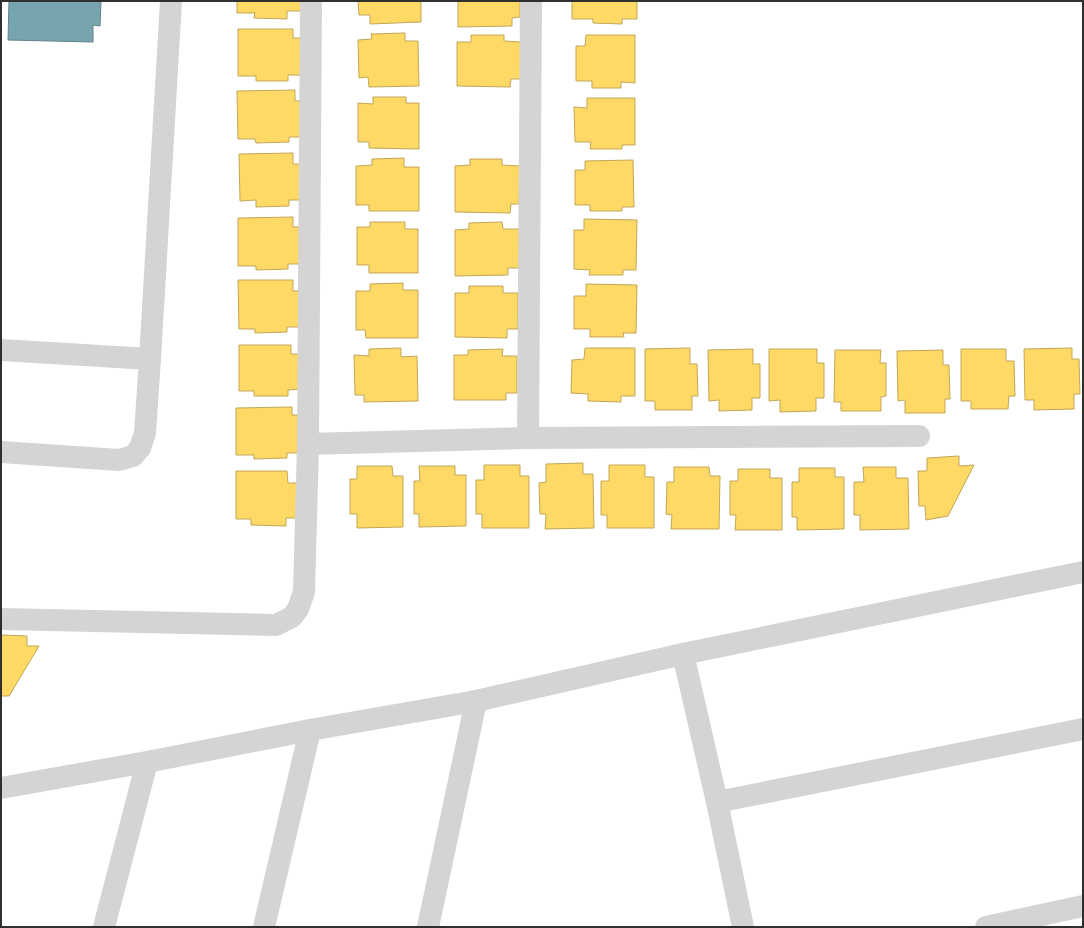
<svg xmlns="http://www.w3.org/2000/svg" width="1084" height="928" viewBox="0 0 1084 928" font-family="Commissioner,sans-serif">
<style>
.homes{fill:#ffd966;stroke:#c1a656}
.public{fill:#76a5af;stroke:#618289}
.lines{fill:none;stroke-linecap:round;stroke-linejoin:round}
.minor{stroke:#d4d4d4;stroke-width:22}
</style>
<rect width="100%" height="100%" fill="#fff"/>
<g class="homes">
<polygon points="237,1 304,1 303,11 287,11 287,19 254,18 255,13 237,13"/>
<polygon points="358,1 421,1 421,22 370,24 370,15 359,15"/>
<polygon points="458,1 520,1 520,17 512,18 512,26 458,27"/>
<polygon points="572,1 637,1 637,19 622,19 622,24 593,23 593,19 572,19"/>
<polygon points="238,29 293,29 293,38 303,38 303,75 288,75 288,81 256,81 256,76 238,76"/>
<polygon points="405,33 405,41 418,41 419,86 369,87 368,77 359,78 358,40 372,39 371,34"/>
<polygon points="471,35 504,35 504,41 521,42 521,79 511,79 510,87 457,86 457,42 471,42"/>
<polygon points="586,35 635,35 635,83 621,82 621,88 592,88 592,81 576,81 576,46 585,46"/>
<polygon points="295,90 295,101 303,101 304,137 289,137 289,142 256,143 255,139 238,139 237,91"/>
<polygon points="373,97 406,97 406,103 419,103 419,149 369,148 369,142 358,142 358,103 373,104"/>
<polygon points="587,98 635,98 635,145 622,145 622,149 590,149 591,142 575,142 574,107 587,108"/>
<polygon points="293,153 293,164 303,164 304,200 289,200 289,206 256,207 256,200 240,201 239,154"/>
<polygon points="404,158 404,167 419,167 419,211 369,211 369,205 356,205 356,166 372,165 372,159"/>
<polygon points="470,159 502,159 502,165 520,166 519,204 511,204 510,213 455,212 455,166 470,165"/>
<polygon points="633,160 634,207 622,207 622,211 590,211 590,205 575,205 575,170 585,170 585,161"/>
<polygon points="293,217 293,227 304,227 304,264 288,264 288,269 256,270 256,266 238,266 238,218"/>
<polygon points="584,219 637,220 636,270 623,270 623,275 589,275 590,270 574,269 574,230 584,230"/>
<polygon points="370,222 405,222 405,229 418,229 418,273 369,273 369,265 357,265 357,227 370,227"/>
<polygon points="502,222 503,229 521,229 521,268 508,268 508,275 455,276 455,230 469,229 469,223"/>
<polygon points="238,280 293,280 293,291 305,291 305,327 287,327 287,332 255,333 255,329 239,329"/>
<polygon points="403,283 403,290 418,290 418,338 366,338 365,330 356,330 356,291 370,291 370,284"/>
<polygon points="586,284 637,285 636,333 623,333 624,337 590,337 590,329 574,329 574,296 586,296"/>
<polygon points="469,286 503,286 503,293 518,293 518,329 507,329 507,338 455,337 455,293 469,293"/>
<polygon points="239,345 291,345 291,354 303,354 302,389 288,390 288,396 254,396 254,391 239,391"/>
<polygon points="401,348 401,357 417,356 418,401 364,402 364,395 355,395 354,355 369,356 369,349"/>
<polygon points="585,348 635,348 635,396 621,396 621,402 588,401 588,394 571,393 572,360 584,359"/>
<polygon points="690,348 690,364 697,364 698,396 692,396 692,410 655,410 655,401 645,401 645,349"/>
<polygon points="1072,348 1072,359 1079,359 1080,394 1074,394 1074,409 1034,410 1034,400 1025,400 1024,349"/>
<polygon points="503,349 502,356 517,356 517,393 506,393 506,400 454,400 454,355 468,355 468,350"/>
<polygon points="753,349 753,364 760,364 760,398 752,398 752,410 719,411 719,400 709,401 708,350"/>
<polygon points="769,349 817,349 817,363 824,363 824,398 816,398 816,411 780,412 780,400 769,401"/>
<polygon points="961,349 1006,349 1006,361 1014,361 1015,396 1009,396 1008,409 971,409 971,401 961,401"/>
<polygon points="835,350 881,350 880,363 886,363 886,396 881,397 881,411 841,411 841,402 834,402"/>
<polygon points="943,350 943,365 949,365 950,399 945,399 945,413 905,413 905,400 898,401 897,351"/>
<polygon points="292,407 292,415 303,415 303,453 287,453 287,458 254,459 254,455 236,455 236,408"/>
<polygon points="959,456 959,466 974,465 948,516 926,520 925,506 919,506 918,471 927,471 927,458"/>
<polygon points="583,463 583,474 593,474 594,528 545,529 546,514 540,514 539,483 546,482 546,464"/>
<polygon points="484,465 520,465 520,476 529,476 529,528 482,528 482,514 476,514 476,480 484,480"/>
<polygon points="609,465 645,465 645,477 654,477 654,528 607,528 607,515 601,515 601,481 609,481"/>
<polygon points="357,466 392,466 393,476 403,476 403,527 357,528 357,514 350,514 350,479 357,479"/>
<polygon points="419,466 455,466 455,475 466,475 466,526 419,527 419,514 414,514 414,481 420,481"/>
<polygon points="674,467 709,467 710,476 720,476 719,529 671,529 672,515 666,514 667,482 674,482"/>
<polygon points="863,467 896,467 896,478 908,478 909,529 860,530 860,515 854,515 854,482 864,482"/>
<polygon points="799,468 835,468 835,477 844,477 844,529 797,530 797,517 792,517 792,482 799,482"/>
<polygon points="738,469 770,469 770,478 782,478 782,530 735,530 736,515 730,515 730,481 738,481"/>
<polygon points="236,471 287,471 288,483 300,483 299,518 286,518 286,526 251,525 251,519 236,519"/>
<polygon points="1,635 27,636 27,646 39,646 9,696 1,696"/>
</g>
<polygon class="public" points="9,1 101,1 100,26 93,25 93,42 8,40"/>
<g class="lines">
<g class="minor">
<polyline points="1,350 150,359"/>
<polyline points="528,438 531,1"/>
<polyline points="308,444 528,438 919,436"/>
<polyline points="1,452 119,460 133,456 140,448 145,433 150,359 171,1"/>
<polyline points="1,619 276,625 292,617 298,609 304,592 308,444 311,1"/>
<polyline points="683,654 717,802 743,927"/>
<polyline points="1,788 147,762 310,730 476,701 683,654 1083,572"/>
<polyline points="717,802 1083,729"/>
<polyline points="104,927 147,762"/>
<polyline points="264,927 310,730"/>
<polyline points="428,927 476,701"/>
<polyline points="986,927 1083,906"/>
</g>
</g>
<rect width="1084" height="928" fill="none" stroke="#2f2f2f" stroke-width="4"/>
</svg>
